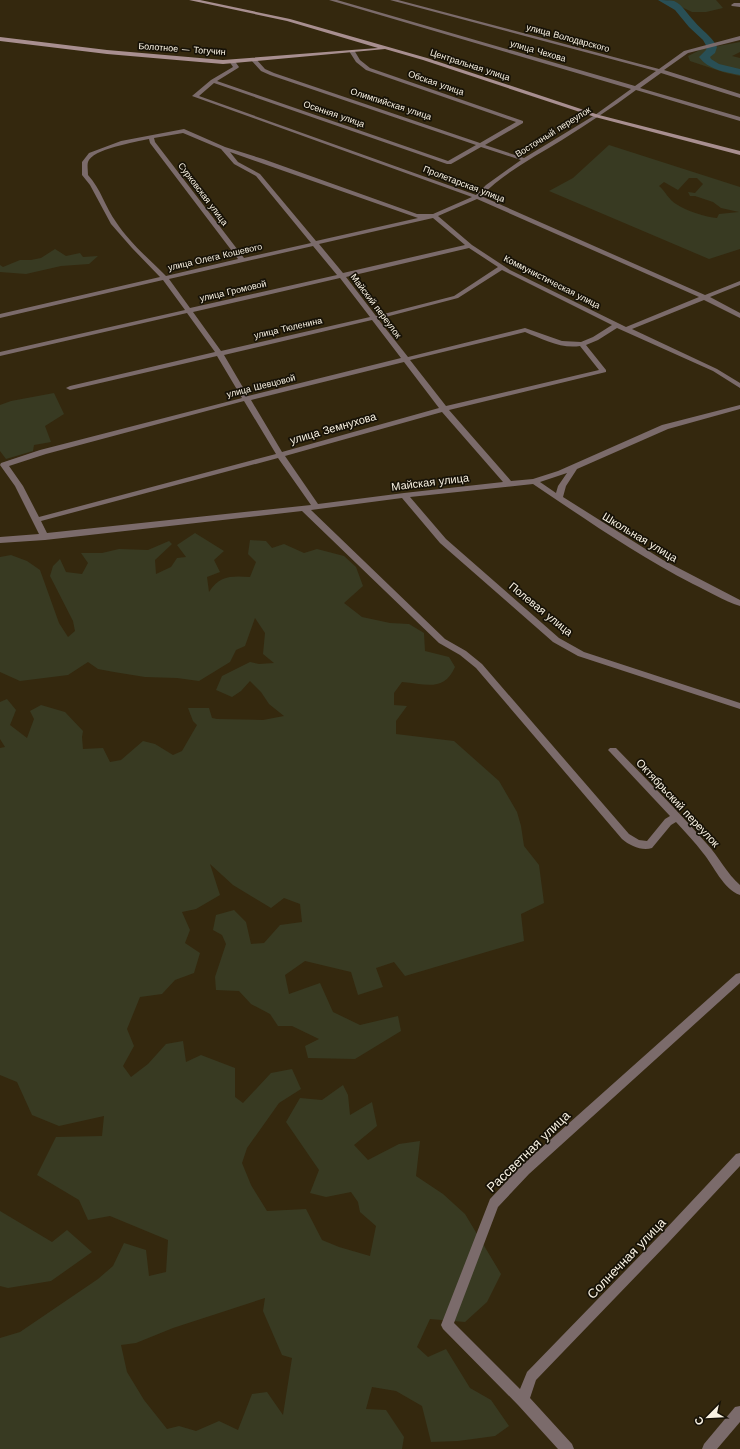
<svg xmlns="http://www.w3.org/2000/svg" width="740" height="1449" viewBox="0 0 740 1449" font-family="'Work Sans',sans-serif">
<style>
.green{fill:#383a22;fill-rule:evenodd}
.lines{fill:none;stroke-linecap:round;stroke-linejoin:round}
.river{fill:#294f55;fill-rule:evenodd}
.street{fill:#7b6b6b;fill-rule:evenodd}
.secondary{fill:#a88f90;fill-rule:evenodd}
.labels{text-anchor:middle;stroke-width:3.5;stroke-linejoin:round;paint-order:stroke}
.far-street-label{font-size:9px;fill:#f9f2e3;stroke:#171207}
.street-label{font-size:11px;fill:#f9f2e3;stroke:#171207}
.near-street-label{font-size:13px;fill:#f9f2e3;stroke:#171207}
</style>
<rect width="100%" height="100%" fill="#34280e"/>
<g class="green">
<polygon points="667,0 716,0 723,8 706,12 692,12"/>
<polygon points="740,42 740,52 732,56 740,58 740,76 726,73 690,61 688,56 702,49"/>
<path d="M609 145 740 187V249L709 259 549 191 573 178ZM689 178H697L703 184 695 193 688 192 690 196H695L713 202 721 208 739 212 719 214 717 218C706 217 686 211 676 204 669 200 665 191 659 186L664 182 678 190Z"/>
<polygon points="55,249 66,256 80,253 83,257 98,256 89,264 61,266 26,274 0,272 0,265 3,267 20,260 31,260 41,258"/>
<polygon points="54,393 64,414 45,426 51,442 34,445 33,451 6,459 0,451 0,405 11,401"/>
<path d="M195 533 224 551 214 560 220 572 207 577 209 592C220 575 232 576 250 577L256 562 248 554 250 540 266 541 272 548 284 544 304 553 317 549 344 556 356 567 363 586 344 603 362 617 390 623 409 624 424 633 425 651 449 657 455 667C444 692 426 684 402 682L394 693V705L407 706 396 721V734L454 741 499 781 517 812 521 826 524 846 539 865 544 903 521 914 524 941 405 976 394 962 376 968 383 987 358 995 351 972 305 961 285 975 289 994 320 983 333 1012 360 1025 398 1016 401 1031 355 1059 308 1058 305 1046 319 1039 292 1026H278L270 1014 251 1004 239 991 216 990 215 977 226 944 222 935 213 930 216 915 234 910 246 922 251 944 264 943 280 925 302 922 300 904 284 898 271 908 233 885 210 864 220 895 196 909 182 912 190 930 185 943 200 953 194 973 175 980 162 994 140 997 127 1029 134 1046 123 1066 131 1077 148 1064 166 1044 183 1041 186 1062 201 1055 235 1068V1097L243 1103 271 1073 292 1069 301 1089 279 1103 247 1148 242 1163 251 1185 267 1211 306 1209 322 1240 339 1247 370 1256 376 1226 360 1212 358 1202 351 1192 326 1197 310 1193 319 1170 286 1122 300 1098 322 1100 343 1085 348 1095 350 1115 372 1102 377 1126 354 1145 368 1160 399 1144 420 1141 416 1176 443 1194 465 1214 501 1274 487 1302 465 1322 430 1319 417 1347 428 1357 446 1349 470 1388 491 1400 509 1426 495 1436 458 1441 431 1442 422 1406 396 1391 372 1387 366 1409 386 1410 404 1437 402 1449H0V1338L20 1332 98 1279 113 1266 124 1243 146 1250 149 1276 166 1272 168 1240 110 1216 88 1220 79 1200 37 1175 56 1137 102 1136 104 1116 59 1126 32 1115 17 1082 0 1075V748L5 747 0 739V702L7 699 16 710 10 725 27 738 34 719 30 711 41 705 65 712 83 731 82 737 83 749 103 748 110 762 121 760 143 741 155 744 173 755 182 751 197 725 193 721 188 708H209L212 718 217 719 263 720 284 716 269 704 261 692 250 681 241 691 232 697 216 690 222 676 250 662 259 664 274 663 263 654 265 633 255 618 245 646 236 650 230 662 199 681 177 678 145 677 114 672 98 669 88 662 68 675 20 681 0 672V557L11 555 27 561 40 570 59 623 68 637 75 631 73 621 50 576 53 566 60 559 66 572 82 574 88 563 81 553H102L119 549 148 550 169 541 172 544 155 560 156 574 171 567 177 558 186 557 177 545ZM265 1298 263 1311 282 1355 292 1358 283 1415 267 1392 252 1394 238 1430 219 1421 196 1431 179 1426 167 1429 144 1400 127 1372 121 1345 136 1343 173 1328Z"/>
<polygon points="0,1211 52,1242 67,1230 92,1252 51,1281 8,1288 0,1286"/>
</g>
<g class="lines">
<path class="river" d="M658 0C663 0 669 0 674 1 683 5 687 14 694 21 702 31 711 35 717 47L715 53 710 57 711 59 719 64 740 69V75C725 72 709 70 699 57L706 50 707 47 703 40 689 27 675 10Z"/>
<g class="street">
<path d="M329 0H337L635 86 656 71 390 0H398L659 69 684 51 740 36V40L688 53 664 70 740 94V98L661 73 640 88 740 117V121L636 90C612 108 587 124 562 140 534 157 504 173 481 196L705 295 740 281V285L710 297 740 313V318L704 300 632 329 717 369 740 383V388L713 371 617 328 598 340 586 345 606 370V372L449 410 511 481 533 479 558 471 662 425 740 405V409L668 429 577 469 566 486 563 497 663 560 740 600V606C724 601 708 591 693 584 637 555 585 519 533 484L410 497 446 539 559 638 584 652 740 703V709L578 656 553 642 440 543 402 498 311 510 445 639 466 651 482 664 629 834 639 840 647 841 665 819 670 816 610 752 608 750 610 748H616C647 780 678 811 707 844 719 857 727 874 740 885V895C723 889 714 866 703 853 695 842 685 832 676 822L671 825 652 848C642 851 630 846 622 839L476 668 460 655 439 643 302 511 45 540 0 543V537L39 534 15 486 0 465 1 463 40 450 242 398 217 356 70 390 66 388 70 386 215 352 187 313 0 356V352L185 310 163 280 0 318V314L160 277 132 248 111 224 90 185 82 175V162L89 153 121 141 184 129 225 147 263 159 417 214H433L472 197 192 96 211 80 233 67 229 61 234 60 239 67 238 68 217 81 448 161 476 145 270 75 261 71 251 60 256 59 265 69 274 73 480 143 516 122 366 70 356 62 349 51 354 50 360 60 370 68 523 121V123L485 145 524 158 595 115 631 89ZM214 83 447 164H451L481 147 521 160 486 185 476 195 199 96ZM183 133 221 149 234 164 256 176 311 243 244 258 155 142 154 138ZM149 139 150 143 238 259 166 276C149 259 129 242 116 222 105 207 101 189 88 175 88 171 87 165 88 162 92 149 136 142 149 139ZM230 152 418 218 316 241 260 174 238 162ZM477 199 699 297 626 327 510 270 472 245 438 216ZM433 218 465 245 343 273 319 244ZM313 246 337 275 190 308 169 279ZM469 248 498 267 454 296 376 316 346 277ZM502 270 612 325 593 337 581 342 562 341 525 328 408 357 378 319 458 298ZM340 278 370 317 221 351 193 312ZM372 320 401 358 248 396 224 355ZM525 332C542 339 561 349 580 346L599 370 446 406 410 360ZM404 362 439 408 282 452 251 400ZM244 401 276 454 39 517 23 486 9 466 46 454ZM442 412 503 482 404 493 318 504 285 456ZM278 458 311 505 47 533 41 521ZM567 473 558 486 556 493 540 482Z"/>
<polygon points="734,3 740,3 740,7 732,6 731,5"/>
<polygon points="740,973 740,983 529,1174 498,1207 454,1323 520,1389 527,1372 660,1235 736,1154 740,1153 740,1166 668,1243 536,1380 530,1398 572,1444 574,1449 558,1449 518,1405 443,1329 441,1325 490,1199 521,1166 736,974"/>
<polygon points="740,1406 740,1422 717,1449 702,1449 704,1444 735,1407"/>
</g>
<polygon class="secondary" points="189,0 200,0 290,19 427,58 599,115 740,151 740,155 595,117 423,60 385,49 223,64 107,54 0,41 0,37 107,50 223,60 378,48 287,21"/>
</g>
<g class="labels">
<g class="far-street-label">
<text transform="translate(568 38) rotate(15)" y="3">улица Володарского</text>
<text transform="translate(182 49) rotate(4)" y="3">Болотное — Тогучин</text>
<text transform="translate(538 51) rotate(16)" y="3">улица Чехова</text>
<text transform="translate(470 65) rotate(18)" y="3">Центральная улица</text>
<text transform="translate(436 83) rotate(19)" y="3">Обская улица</text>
<text transform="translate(391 104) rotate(18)" y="3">Олимпийская улица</text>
<text transform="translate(334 114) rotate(19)" y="3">Осенняя улица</text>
<text transform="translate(553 132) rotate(-32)" y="3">Восточный переулок</text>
<text transform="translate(464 184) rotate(21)" y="3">Пролетарская улица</text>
<text transform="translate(203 194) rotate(53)" y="3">Сурковская улица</text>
<text transform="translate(215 257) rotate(-13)" y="3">улица Олега Кошевого</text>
<text transform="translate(552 282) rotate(27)" y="3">Коммунистическая улица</text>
<text transform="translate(233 291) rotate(-13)" y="3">улица Громовой</text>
<text transform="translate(376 306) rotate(53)" y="3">Майский переулок</text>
<text transform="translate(288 328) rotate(-13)" y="3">улица Тюленина</text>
<text transform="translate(261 386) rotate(-14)" y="3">улица Шевцовой</text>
</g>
<g class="street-label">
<text transform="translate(333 428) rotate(-16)" y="4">улица Земнухова</text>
<text transform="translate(430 482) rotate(-7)" y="4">Майская улица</text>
<text transform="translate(640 537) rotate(31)" y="4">Школьная улица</text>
<text transform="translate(541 609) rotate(39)" y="4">Полевая улица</text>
<text transform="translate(678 803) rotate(47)" y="4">Октябрьский переулок</text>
</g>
<g class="near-street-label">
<text transform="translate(528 1151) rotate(-44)" y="5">Рассветная улица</text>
<text transform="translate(626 1258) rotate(-46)" y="5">Солнечная улица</text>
</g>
</g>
<g transform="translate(708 1417) rotate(246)" stroke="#171207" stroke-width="3" paint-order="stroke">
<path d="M0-3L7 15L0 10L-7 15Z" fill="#f9f2e3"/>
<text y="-6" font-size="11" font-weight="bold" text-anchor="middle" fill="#f9f2e3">С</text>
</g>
</svg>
